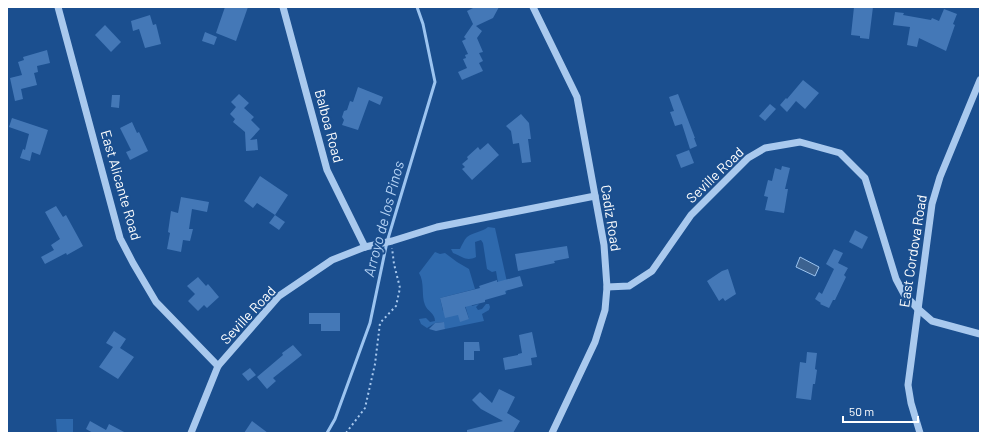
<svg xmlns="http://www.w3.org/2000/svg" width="987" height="440" viewBox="0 0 987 440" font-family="Barlow,sans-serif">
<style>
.green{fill:#2e69ad}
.water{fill:#3c6290;stroke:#9cc4f0}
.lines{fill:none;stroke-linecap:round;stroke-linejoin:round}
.stream{stroke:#9cc4f0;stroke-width:3}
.building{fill:#4478b7}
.path{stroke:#a9c9ee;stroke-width:2;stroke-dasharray:2 3;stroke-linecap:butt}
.minor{stroke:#a9c9ee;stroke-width:7}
.labels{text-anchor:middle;stroke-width:4;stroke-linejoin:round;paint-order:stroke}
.street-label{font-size:14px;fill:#fff;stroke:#1b4f8f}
.water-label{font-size:15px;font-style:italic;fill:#b5d3f5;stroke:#1b4f8f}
</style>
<rect width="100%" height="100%" fill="#1b4f8f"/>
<g class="green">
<path d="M488 227 495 228 507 282 506 294 503 282 498 283 496 271 492 272 487 269 483 243 481 240 475 242 476 257C466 262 462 256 453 253L451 249H460C462 245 464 240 467 237 474 232 482 232 488 227Z"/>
<path d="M435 252 440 254 445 253 457 262 469 269 475 289 440 298 443 311 450 309 458 315 469 319 465 305 471 304 472 306 479 304 476 307 478 310 482 309 486 304H489L490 307 489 310 482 314 484 321 445 329 443 322 435 323 427 328 421 324 419 319 426 318 430 322 435 321C435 313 427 311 425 305 421 295 425 283 419 273Z"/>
<polygon points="56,419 73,419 73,433 57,433"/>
</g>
<polygon class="water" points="800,257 819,267 815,276 796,267"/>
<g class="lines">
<polyline class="stream" points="327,433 335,419 370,323 387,242 435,82 423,24 417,7"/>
</g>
<g class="building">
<polygon points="225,7 248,7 236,41 216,33"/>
<polygon points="475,7 499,7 493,18 476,26 482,31 477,38 483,52 479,53 483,61 479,63 483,71 462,80 458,72 467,68 463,59 466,58 465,55 468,54 462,41 466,39 464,37 473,24 467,11"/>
<polygon points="854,7 873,7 869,39 860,38 860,36 851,35"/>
<polygon points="944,9 957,14 953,24 955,25 946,51 919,38 917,47 907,45 910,27 893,25 895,12 904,13 903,15 931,20 932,18 939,21"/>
<polygon points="150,15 153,25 156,24 161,44 145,48 139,29 133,31 131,21"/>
<polygon points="105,25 121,42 111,52 95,35"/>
<polygon points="205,32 217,37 214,45 202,41"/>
<polygon points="47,50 50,63 37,66 38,72 34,73 37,85 21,89 23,99 15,101 10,78 22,75 18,62 24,60 23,57"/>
<polygon points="803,80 819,93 805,109 796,101 787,112 780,105 786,98 787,99"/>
<polygon points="358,87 383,97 380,105 369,100 358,130 342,125 344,120 342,117 344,111 347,110 350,101 353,102"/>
<polygon points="239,94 249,103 244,108 254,117 251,120 260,129 250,140 257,139 258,150 246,151 245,132 233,122 235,119 230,114 236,107 231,102"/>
<polygon points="678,94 695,138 694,138 697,146 690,149 682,124 675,126 670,112 674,111 669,97"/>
<polygon points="112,95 120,95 119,108 111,107"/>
<polygon points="770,104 776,109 765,121 759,116"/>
<polygon points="521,114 529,123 531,139 528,139 531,162 522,163 519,143 513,144 511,131 506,126"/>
<polygon points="12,118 48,130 40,155 32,152 30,161 20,158 23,149 25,150 29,134 9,127"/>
<polygon points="132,122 137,133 139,132 148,151 130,160 126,152 131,150 120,128"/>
<polygon points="488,143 499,155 472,180 462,169 465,167 462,164 468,159 467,157 478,147 480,150"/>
<polygon points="689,150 694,163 681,168 676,155"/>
<polygon points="782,166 790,168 785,189 788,189 784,213 765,210 768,197 764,196 768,180 772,181 775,168 781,170"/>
<polygon points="260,176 288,195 275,215 257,203 253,208 244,201"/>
<polygon points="181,197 209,202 207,212 192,209 189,229 193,229 190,241 183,240 181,252 167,249 170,233 168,232 171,211 178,213"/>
<polygon points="56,206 63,217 66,215 83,246 67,255 66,253 45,264 41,257 54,250 51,245 60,239 45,212"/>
<polygon points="275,215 285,222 279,230 269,223"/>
<polygon points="855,230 868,237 862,249 849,242"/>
<polygon points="567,246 569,258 554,261 555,263 518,271 515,254"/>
<polygon points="834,249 843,253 838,263 848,268 844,275 846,277 835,300 833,300 829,308 820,304 821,303 815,299 819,292 822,294 834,269 826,264"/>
<polygon points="728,269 736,294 725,301 723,298 719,301 707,281 722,271"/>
<polygon points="520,276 523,286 505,291 506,294 485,300 485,302 465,307 469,319 460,322 458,315 445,318 440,298 480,288 479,286 497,280 497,282"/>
<polygon points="198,277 206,286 208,284 219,297 207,308 204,305 198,311 188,301 195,294 187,286"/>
<polygon points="309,313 340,313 340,331 321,331 321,324 309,324"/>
<polygon points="444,322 445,329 436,331 429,329 435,323"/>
<polygon points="114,331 126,339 120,348 134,357 118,379 99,367 113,347 106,343"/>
<polygon points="532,332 537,357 531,358 532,365 505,370 503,358 518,355 518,354 522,353 519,335"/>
<polygon points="464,342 479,342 480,351 474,351 474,360 464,360"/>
<polygon points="293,345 302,355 273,378 276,381 267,389 257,377 283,355 282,353"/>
<polygon points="807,352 817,353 815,369 817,370 815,384 813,384 811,400 796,398 800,362 806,363"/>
<polygon points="250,368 256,375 248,381 242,374"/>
<polygon points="499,389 515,397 507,413 520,421 513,433 467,433 467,430 503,421 481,409 472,400 480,392 492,403"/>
<polygon points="90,421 106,430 109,424 126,433 93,433 86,429"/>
<polygon points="252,421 268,433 244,433"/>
</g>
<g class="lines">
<polyline class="path" points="346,433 365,408 375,364 380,323 396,306 400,288 394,264 392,248"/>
<g class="minor">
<polyline points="58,7 120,238 133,263 156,302 218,366"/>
<polyline points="283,7 327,170 365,247"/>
<polyline points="533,7 577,97 604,245 607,287 605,310 595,342 552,433"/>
<polyline points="607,287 629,286 652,271 691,215 748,158 765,148 800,142 840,153 865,178 896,279 904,294 917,308 932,321 980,334"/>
<polyline points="191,433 218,366 279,296 332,260 365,247 392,241 437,227 595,196"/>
<polyline points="920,433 911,403 908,385 932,204 940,177 980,80"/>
</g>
</g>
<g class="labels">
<g class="street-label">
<text transform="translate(329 126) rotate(75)" y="5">Balboa Road</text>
<text transform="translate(715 175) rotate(-44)" y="5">Seville Road</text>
<text transform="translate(121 185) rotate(74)" y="5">East Alicante Road</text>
<text transform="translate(611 218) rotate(81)" y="5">Cadiz Road</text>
<text transform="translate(913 251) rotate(-81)" y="5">East Cordova Road</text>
<text transform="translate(248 315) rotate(-47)" y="5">Seville Road</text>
</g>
<g class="water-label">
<text transform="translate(384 219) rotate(-75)" y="5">Arroyo de los Pinos</text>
</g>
</g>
<rect width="987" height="440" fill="none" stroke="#ffffff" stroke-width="16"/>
<path d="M843 416v6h75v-6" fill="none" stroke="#ffffff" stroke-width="2"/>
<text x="849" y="416" font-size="12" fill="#ffffff" stroke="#1b4f8f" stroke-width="3" paint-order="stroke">50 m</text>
</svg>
